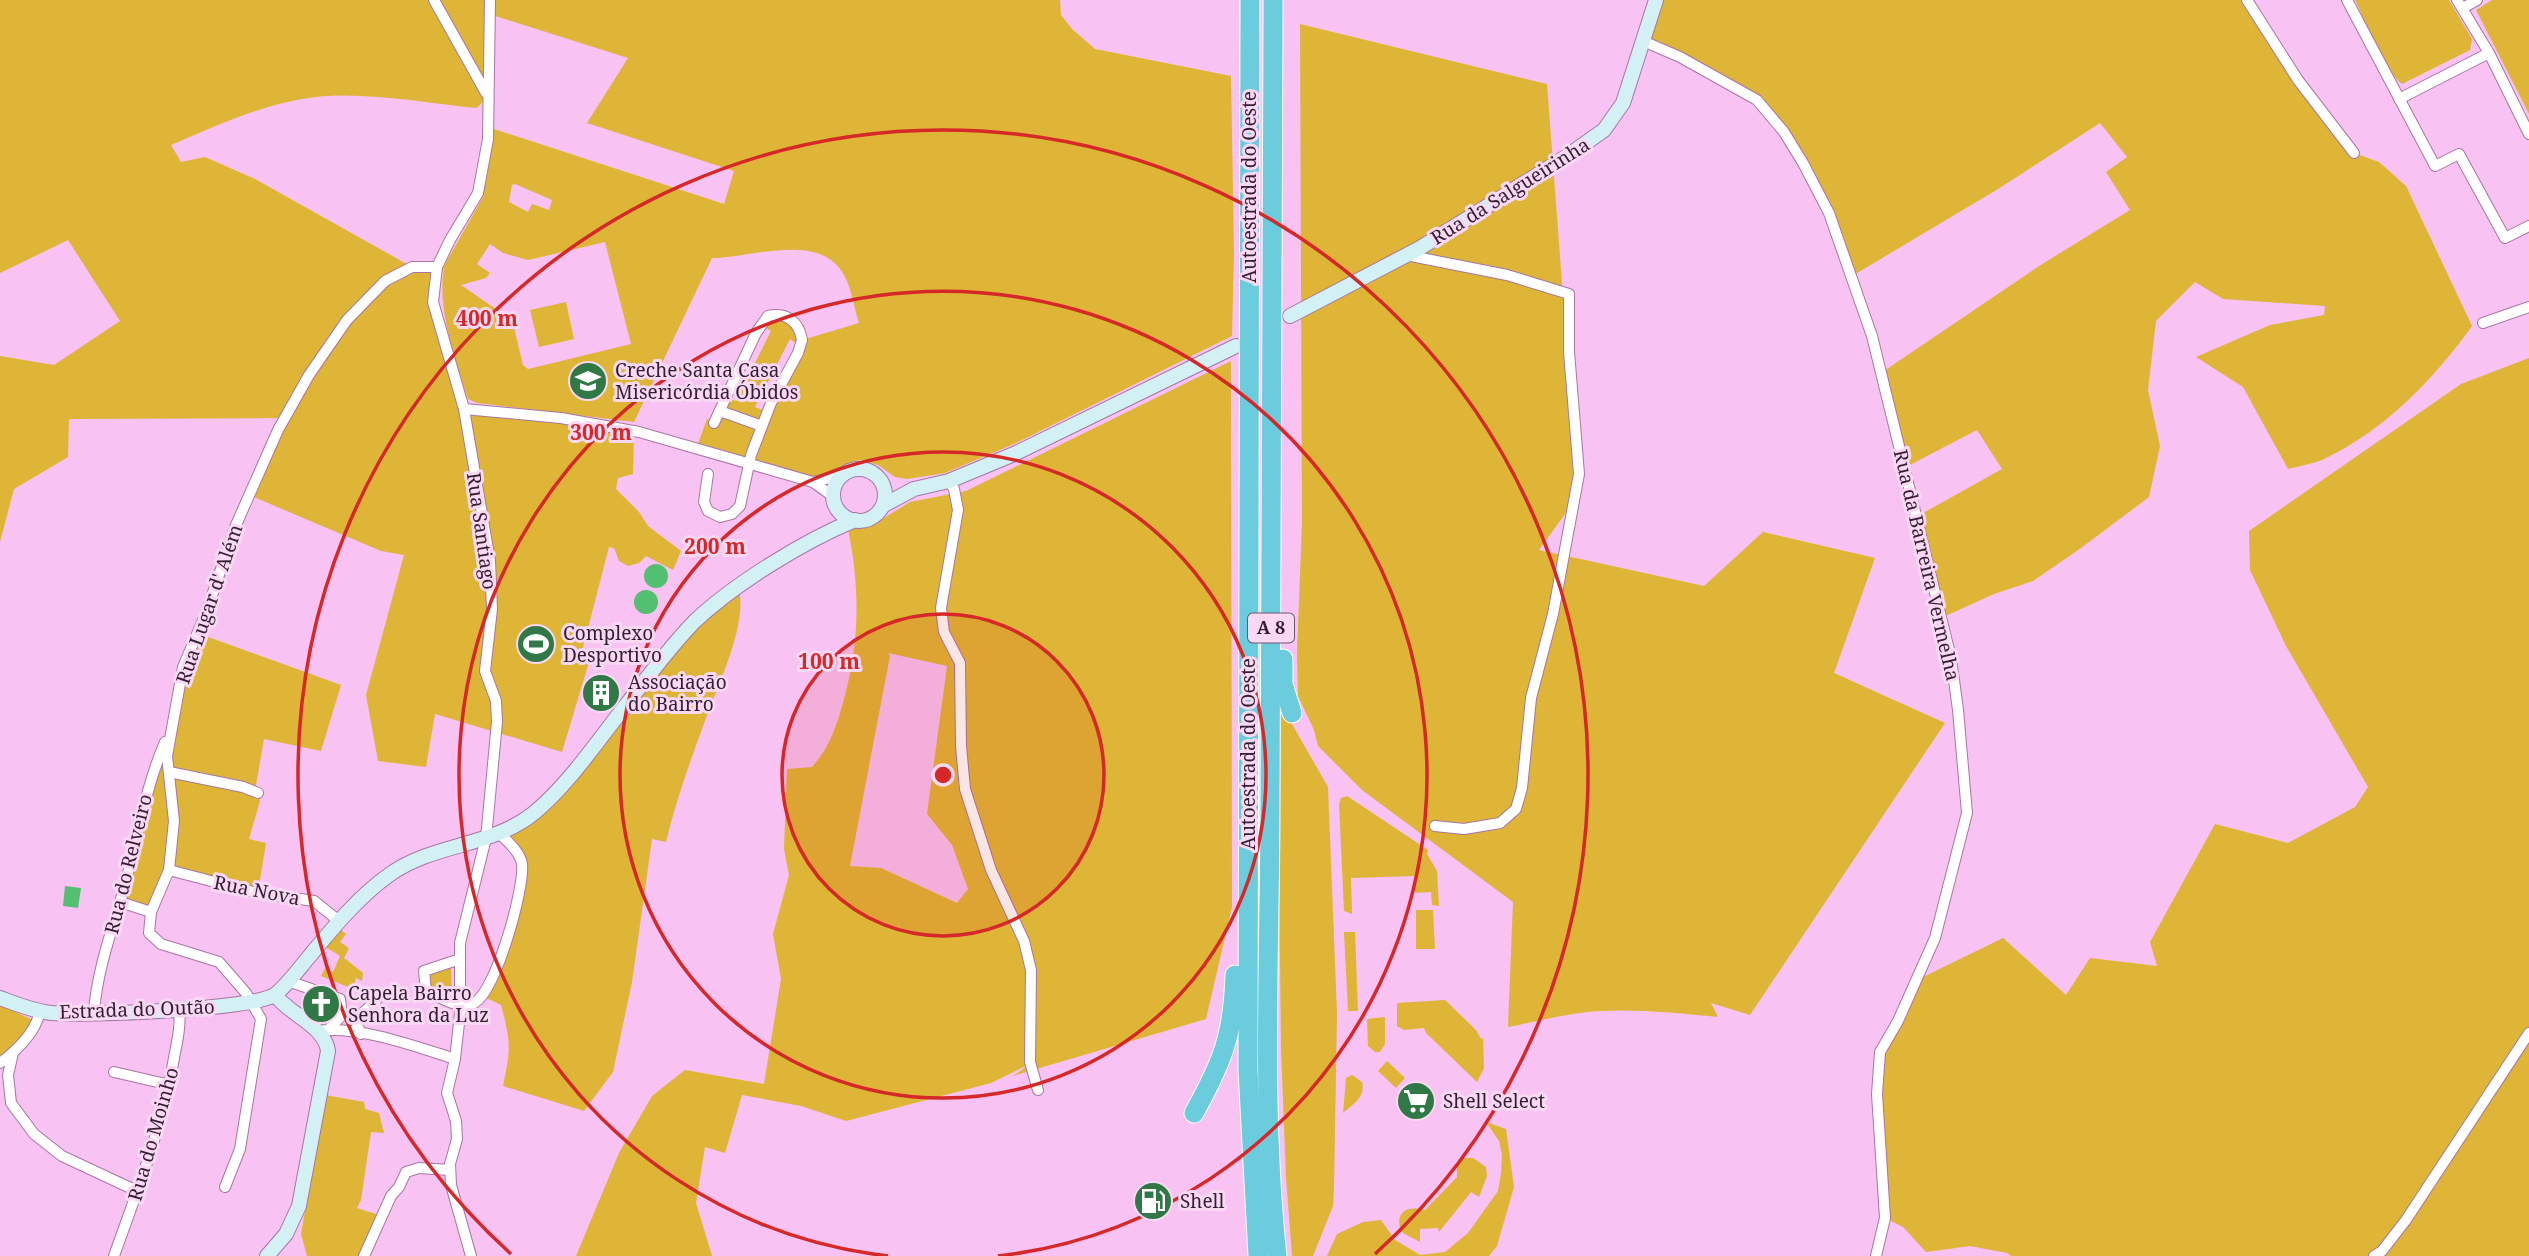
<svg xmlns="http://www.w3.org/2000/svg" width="2529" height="1256" viewBox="0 0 2529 1256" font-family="'Noto Serif',serif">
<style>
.green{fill:#deb536;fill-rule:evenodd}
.water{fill:#52bf71}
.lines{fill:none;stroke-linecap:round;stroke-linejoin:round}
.street-casing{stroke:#a876a3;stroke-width:12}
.secondary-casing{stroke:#a876a3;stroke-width:16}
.highway-casing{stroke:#fff;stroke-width:21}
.street{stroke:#fff;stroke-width:10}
.secondary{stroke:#d3f0f5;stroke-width:14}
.highway{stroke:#6bccdd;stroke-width:19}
.ring{fill:none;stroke:#d62828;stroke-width:3.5}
.labels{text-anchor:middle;stroke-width:6;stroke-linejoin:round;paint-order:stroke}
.shield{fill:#f9d8f4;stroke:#6e566c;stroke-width:2}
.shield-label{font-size:18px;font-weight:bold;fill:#331f31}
.street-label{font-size:19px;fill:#331f31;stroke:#f9d8f4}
.poi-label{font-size:19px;fill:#331f31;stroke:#f9d8f4;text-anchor:start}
.centre{fill:#d62828;stroke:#f9d8f4;stroke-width:3.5}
.ring-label{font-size:21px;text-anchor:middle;font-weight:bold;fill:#d62828;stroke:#f9d8f4;stroke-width:6;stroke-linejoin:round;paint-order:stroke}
</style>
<rect width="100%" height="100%" fill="#f8c2f2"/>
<g class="green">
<path d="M0 0H1060L1061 15 1072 29 1095 49 1231 76 1234 252 1232 336 1016 443 945 473 907 479 895 477 878 465 861 460 851 462 813 482 696 449 707 419 713 422 726 397 736 401 771 331 761 325 768 316 791 318 802 340 859 323C854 308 852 289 844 275 820 231 751 258 712 258L634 422 477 403 468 399C455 357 437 311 444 266L483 197 494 129 724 204 734 171 587 123 628 58 489 14 488 96 477 108C424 103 354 89 302 99 256 107 213 127 171 145L181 162 205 157 255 179 412 267H437L433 302 464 409 634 431 633 474 618 478 616 489 639 512 648 526 681 551 673 570 646 556 639 563 628 566 619 561 614 548 609 547 580 659 589 662 562 752 435 714 426 767 378 761 366 695 404 555 381 551 249 495 284 418 69 419 68 457 14 489 0 542V356L54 365 120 321 68 240 0 273ZM515 184 552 200 549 210 532 204 528 212 509 202 512 185ZM605 242 631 344 528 369 523 365 512 320 461 285 486 278 490 273 477 264 490 244 503 253 528 260ZM790 339 799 345 768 412 755 407Z"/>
<path d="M1655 0H2247L2354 153 2379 162 2406 186 2472 326C2434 379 2385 430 2324 459 2313 464 2299 466 2288 469L2243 387 2196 357 2270 325 2324 315 2325 306 2223 299 2195 282 2156 321 2148 390 2160 446 2149 497 2081 548 2033 581 1994 594 1941 618 1916 517 2002 469 1977 430 1904 468 1881 373 2039 266 2130 210 2106 172 2127 157 2100 123 1998 189 1852 276 1803 163 1757 100 1643 41Z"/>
<path d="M2355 0H2449L2472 39 2470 50 2402 84C2386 73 2365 20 2355 0Z"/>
<polygon points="2492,0 2529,0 2529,114 2476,10"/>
<path d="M1300 24 1547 84 1578 496 1539 550 1704 586 1763 532 1875 558 1834 673 1945 723 1750 1015 1711 1003 1718 1017C1678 1013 1639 1009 1599 1011 1568 1013 1538 1021 1508 1027L1513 902 1362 790 1318 746 1314 730 1298 696 1297 652 1302 523Z"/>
<polygon points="566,302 574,339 539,347 530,310"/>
<polygon points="2529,358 2529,1256 2011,1256 2007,1253 1970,1246 1926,1252 1903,1227 1885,1218 1880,1052 1915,981 2003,938 2066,995 2090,958 2157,966 2150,942 2215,824 2288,843 2355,807 2368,787 2286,646 2250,570 2249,531 2461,384"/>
<path d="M1231 361 1232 907 1206 1019 1013 1076 1030 1064 991 1083 846 1121 801 1106 742 1095 725 1153 705 1147 696 1203 712 1256H576L619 1153 652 1096 685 1070 764 1084 781 979 773 934 789 875 784 849 787 769 812 767C830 747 837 725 844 699 860 642 860 587 848 529L876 523 910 502 966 491ZM888 653 947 666 927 814 952 845 968 889 957 903 881 868 850 866 890 656Z"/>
<path d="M739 589C747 626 719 682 706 718 691 759 676 800 666 842L652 839 632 982 613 1072 584 1111 503 1086C511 1048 511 1043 501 1005L482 996 506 940 522 863 510 837 696 625Z"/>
<polygon points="197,633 341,685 321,751 264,739 256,785 260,801 249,839 266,843 258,892 169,870 151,912 120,902"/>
<polygon points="1277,698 1328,787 1337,1013 1334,1188 1333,1206 1313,1256 1292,1256 1286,1177 1281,1048"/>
<polygon points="1347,796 1428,850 1427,854 1437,871 1439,906 1432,905 1431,892 1415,893 1414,876 1351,878 1352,914 1344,911 1339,804 1341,798"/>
<polygon points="1416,910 1433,910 1435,949 1416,949"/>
<polygon points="336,926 346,934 340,942 349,948 344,958 363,973 362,981 356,978 353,989 321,976 325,968 333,972 340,956 324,946"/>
<polygon points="1344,932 1355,932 1358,1011 1348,1011"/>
<polygon points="451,966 452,993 447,994 431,989 430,972"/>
<polygon points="1445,1000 1476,1030 1481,1039 1483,1038 1484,1068 1477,1082 1426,1033 1424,1028 1404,1030 1397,1026 1397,1003"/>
<polygon points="0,1005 35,1021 0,1063"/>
<polygon points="1385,1017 1385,1044 1380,1052 1375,1052 1368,1046 1367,1019"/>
<polygon points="1387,1061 1405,1078 1396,1088 1378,1071"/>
<path d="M1352 1075 1362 1082C1366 1097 1353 1104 1343 1113L1346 1078Z"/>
<polygon points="325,1095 364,1102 365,1109 379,1113 384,1133 371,1132 361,1200 357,1208 382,1216 364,1256 307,1256 301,1234"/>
<polygon points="1486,1122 1506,1129 1514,1187 1497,1246 1489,1256 1327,1256 1337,1234 1363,1222 1381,1220 1395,1240 1420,1255 1445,1252 1468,1233 1498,1191 1501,1173 1502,1155 1499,1141"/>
<path d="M1463 1158H1473L1486 1167 1487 1176 1479 1197 1471 1192 1439 1232 1438 1228 1420 1229V1242L1403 1233 1400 1227C1396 1209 1411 1206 1425 1210L1457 1177V1163Z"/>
</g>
<g class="water">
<circle cx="656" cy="576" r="12"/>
<circle cx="646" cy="602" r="12"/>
<polygon points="65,886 81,888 78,908 63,906"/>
</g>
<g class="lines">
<defs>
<g id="street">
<polyline points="434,0 486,93"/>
<polyline points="2247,0 2298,80 2354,153"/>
<polyline points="2347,0 2435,166 2459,154 2505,238 2529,226"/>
<polyline points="2457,0 2489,53 2529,134"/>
<polyline points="2463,8 2477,0"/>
<polyline points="1643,41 1680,57 1757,100 1784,132 1803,163 1829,213 1872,336 1951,658 1958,710 1967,813 1935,938 1898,1021 1880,1052 1877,1094 1885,1218 1876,1256"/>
<polyline points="2399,99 2489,53"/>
<polyline points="1406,255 1507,275 1569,294 1569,352 1579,474 1553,614 1531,698 1522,788 1516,809 1500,823 1464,829 1435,826"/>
<polyline points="2483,323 2529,307"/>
<polyline points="464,409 561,418 639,432 813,482 834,497"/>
<polyline points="720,411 762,426"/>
<path d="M708 474 704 502 708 511 720 517 732 514 740 506 751 455 771 403 798 353 802 340C799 321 786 312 768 316L756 333 714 423"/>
<polyline points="949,481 954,489 958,510 941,608 944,632 960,663 961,746 965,789 991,870 1024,941 1031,970 1030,1062 1038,1090"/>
<polyline points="813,482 843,475"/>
<polyline points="169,772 243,787 258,793"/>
<polyline points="169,870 253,892 314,901 339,921"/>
<polyline points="120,902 151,912"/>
<path d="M460 959 424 971 426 991C440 997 457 1009 472 1004 495 997 525 887 522 864 520 852 508 842 500 834"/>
<polyline points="288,981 340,999 342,1015"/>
<path d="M94 1013C96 975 112 929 123 892 137 842 144 791 165 742"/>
<polyline points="355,1020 376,1001"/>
<polyline points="330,1028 343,1014 355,1020 361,1034"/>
<path d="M318 1031C358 1025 417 1047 455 1059"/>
<polyline points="13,1053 8,1075 11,1103 34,1134 62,1156 137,1191"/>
<path d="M0 1063C16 1051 36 1032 40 1011"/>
<polyline points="114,1072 170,1085"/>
<polyline points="225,1187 240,1149 261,1019 246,993 219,962 161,944 149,933 151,912 169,870 174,821 167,756 183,667 206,613 236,525 278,430 309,375 347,320 385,281 412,267 437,267"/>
<path d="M114 1256C137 1191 163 1126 174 1058 177 1042 181 1026 179 1009"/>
<polyline points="364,1256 391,1196 399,1187 406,1172 419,1168 450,1170"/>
<polyline points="471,1256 451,1185 450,1164 457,1139 456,1121 447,1093 455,1059 460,1014 460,943 486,838 497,722 496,701 485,671 492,609 490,561 464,409 433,302 437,267 450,240 478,193 488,139 490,0"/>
<polyline points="2374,1256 2382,1251 2406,1220 2529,1033"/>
</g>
<g id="secondary">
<polyline points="1290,316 1420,248 1566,157 1604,130 1623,103 1656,0"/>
<circle cx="859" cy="495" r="26"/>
<polyline points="884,505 914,489 949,481 1014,454 1236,346"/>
<path d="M0 998C16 1004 33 1011 51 1013 83 1016 256 1010 276 994 288 984 298 970 308 958 332 929 358 897 389 875 433 843 492 847 534 813 570 783 598 740 627 704 648 676 670 647 694 622 734 584 804 541 855 520"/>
<path d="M267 1256 286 1234 299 1206 328 1051C325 1026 290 1015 275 995"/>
</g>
<g id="highway">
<polyline points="1250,0 1248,1070 1258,1256"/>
<path d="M1273 0C1274 267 1271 534 1270 802 1270 951 1261 1107 1277 1256"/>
<polyline points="1283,659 1283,684 1292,713"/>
<path d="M1194 1113C1223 1061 1233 1035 1235 975"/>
</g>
</defs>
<use href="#street" class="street-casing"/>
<use href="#secondary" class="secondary-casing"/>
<use href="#highway" class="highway-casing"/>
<use href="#street" class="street"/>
<use href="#secondary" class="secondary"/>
<use href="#highway" class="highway"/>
</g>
<circle cx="943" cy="775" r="161" fill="#d62828" fill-opacity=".12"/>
<g class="ring">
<circle cx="943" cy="775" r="161"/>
<circle cx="943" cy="775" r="323"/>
<path d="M888 1256A484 484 0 1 1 998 1256"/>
<path d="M511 1254A645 645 0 1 1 1375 1254"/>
</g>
<defs>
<symbol id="school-disc" viewBox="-11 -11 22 22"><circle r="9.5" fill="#307845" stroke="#f9d8f4"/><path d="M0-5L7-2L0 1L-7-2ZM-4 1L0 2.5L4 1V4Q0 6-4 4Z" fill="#fff"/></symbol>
<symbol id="stadium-disc" viewBox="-11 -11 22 22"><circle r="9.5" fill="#307845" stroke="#f9d8f4"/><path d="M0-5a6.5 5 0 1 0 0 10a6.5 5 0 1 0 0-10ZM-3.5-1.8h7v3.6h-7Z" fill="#fff"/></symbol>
<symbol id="building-disc" viewBox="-11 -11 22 22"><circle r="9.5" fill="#307845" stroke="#f9d8f4"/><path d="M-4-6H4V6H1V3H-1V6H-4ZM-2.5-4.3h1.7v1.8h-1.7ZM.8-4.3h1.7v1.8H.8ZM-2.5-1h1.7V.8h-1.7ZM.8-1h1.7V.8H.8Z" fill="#fff"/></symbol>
<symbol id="church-disc" viewBox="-11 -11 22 22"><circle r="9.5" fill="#307845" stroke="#f9d8f4"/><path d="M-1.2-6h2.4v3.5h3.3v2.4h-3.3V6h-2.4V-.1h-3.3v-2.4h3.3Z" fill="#fff"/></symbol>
<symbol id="supermarket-disc" viewBox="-11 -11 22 22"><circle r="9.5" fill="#307845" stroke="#f9d8f4"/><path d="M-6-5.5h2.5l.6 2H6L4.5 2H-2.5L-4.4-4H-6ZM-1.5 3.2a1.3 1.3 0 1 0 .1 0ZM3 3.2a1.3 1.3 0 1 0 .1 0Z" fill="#fff"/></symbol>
<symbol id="fuel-disc" viewBox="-11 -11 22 22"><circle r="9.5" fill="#307845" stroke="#f9d8f4"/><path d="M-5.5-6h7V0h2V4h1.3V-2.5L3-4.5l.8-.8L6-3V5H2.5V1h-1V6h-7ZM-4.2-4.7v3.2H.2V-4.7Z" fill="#fff"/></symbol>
</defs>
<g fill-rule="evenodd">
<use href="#school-disc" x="566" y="359" width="44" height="44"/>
<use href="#stadium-disc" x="514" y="622" width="44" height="44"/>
<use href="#building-disc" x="579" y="671" width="44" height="44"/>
<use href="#church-disc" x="299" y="982" width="44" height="44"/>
<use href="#supermarket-disc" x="1394" y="1079" width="44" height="44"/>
<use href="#fuel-disc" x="1131" y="1179" width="44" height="44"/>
</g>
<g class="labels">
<rect class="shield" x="1248" y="613.5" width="46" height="29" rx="5"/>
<g class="shield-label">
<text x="1271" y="634">A 8</text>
</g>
<g class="street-label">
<text transform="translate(1249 187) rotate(-90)" y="7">Autoestrada do Oeste</text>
<text transform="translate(1510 191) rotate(-32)" y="7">Rua da Salgueirinha</text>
<text transform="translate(482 531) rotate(82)" y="7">Rua Santiago</text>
<text transform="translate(1927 565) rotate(77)" y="7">Rua da Barreira Vermelha</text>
<text transform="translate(209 604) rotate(-71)" y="7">Rua Lugar d' Além</text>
<text transform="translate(1248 754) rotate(-90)" y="7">Autoestrada do Oeste</text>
<text transform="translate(128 864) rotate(-76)" y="7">Rua do Relveiro</text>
<text transform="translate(257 890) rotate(11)" y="7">Rua Nova</text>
<text transform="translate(137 1009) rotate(-2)" y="7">Estrada do Outão</text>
<text transform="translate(153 1134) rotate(-74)" y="7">Rua do Moinho</text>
</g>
<g class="poi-label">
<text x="615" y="377">Creche Santa Casa<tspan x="615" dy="22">Misericórdia Óbidos</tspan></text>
<text x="563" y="640">Complexo<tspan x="563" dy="22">Desportivo</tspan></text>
<text x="628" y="689">Associação<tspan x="628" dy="22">do Bairro</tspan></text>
<text x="348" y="1000">Capela Bairro<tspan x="348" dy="22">Senhora da Luz</tspan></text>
<text x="1443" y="1108">Shell Select</text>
<text x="1180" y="1208">Shell</text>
</g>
</g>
<circle cx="943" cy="775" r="10" class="centre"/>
<g class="ring-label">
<text x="487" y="326">400 m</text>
<text x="601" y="440">300 m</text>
<text x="715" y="554">200 m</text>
<text x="829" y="669">100 m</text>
</g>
</svg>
